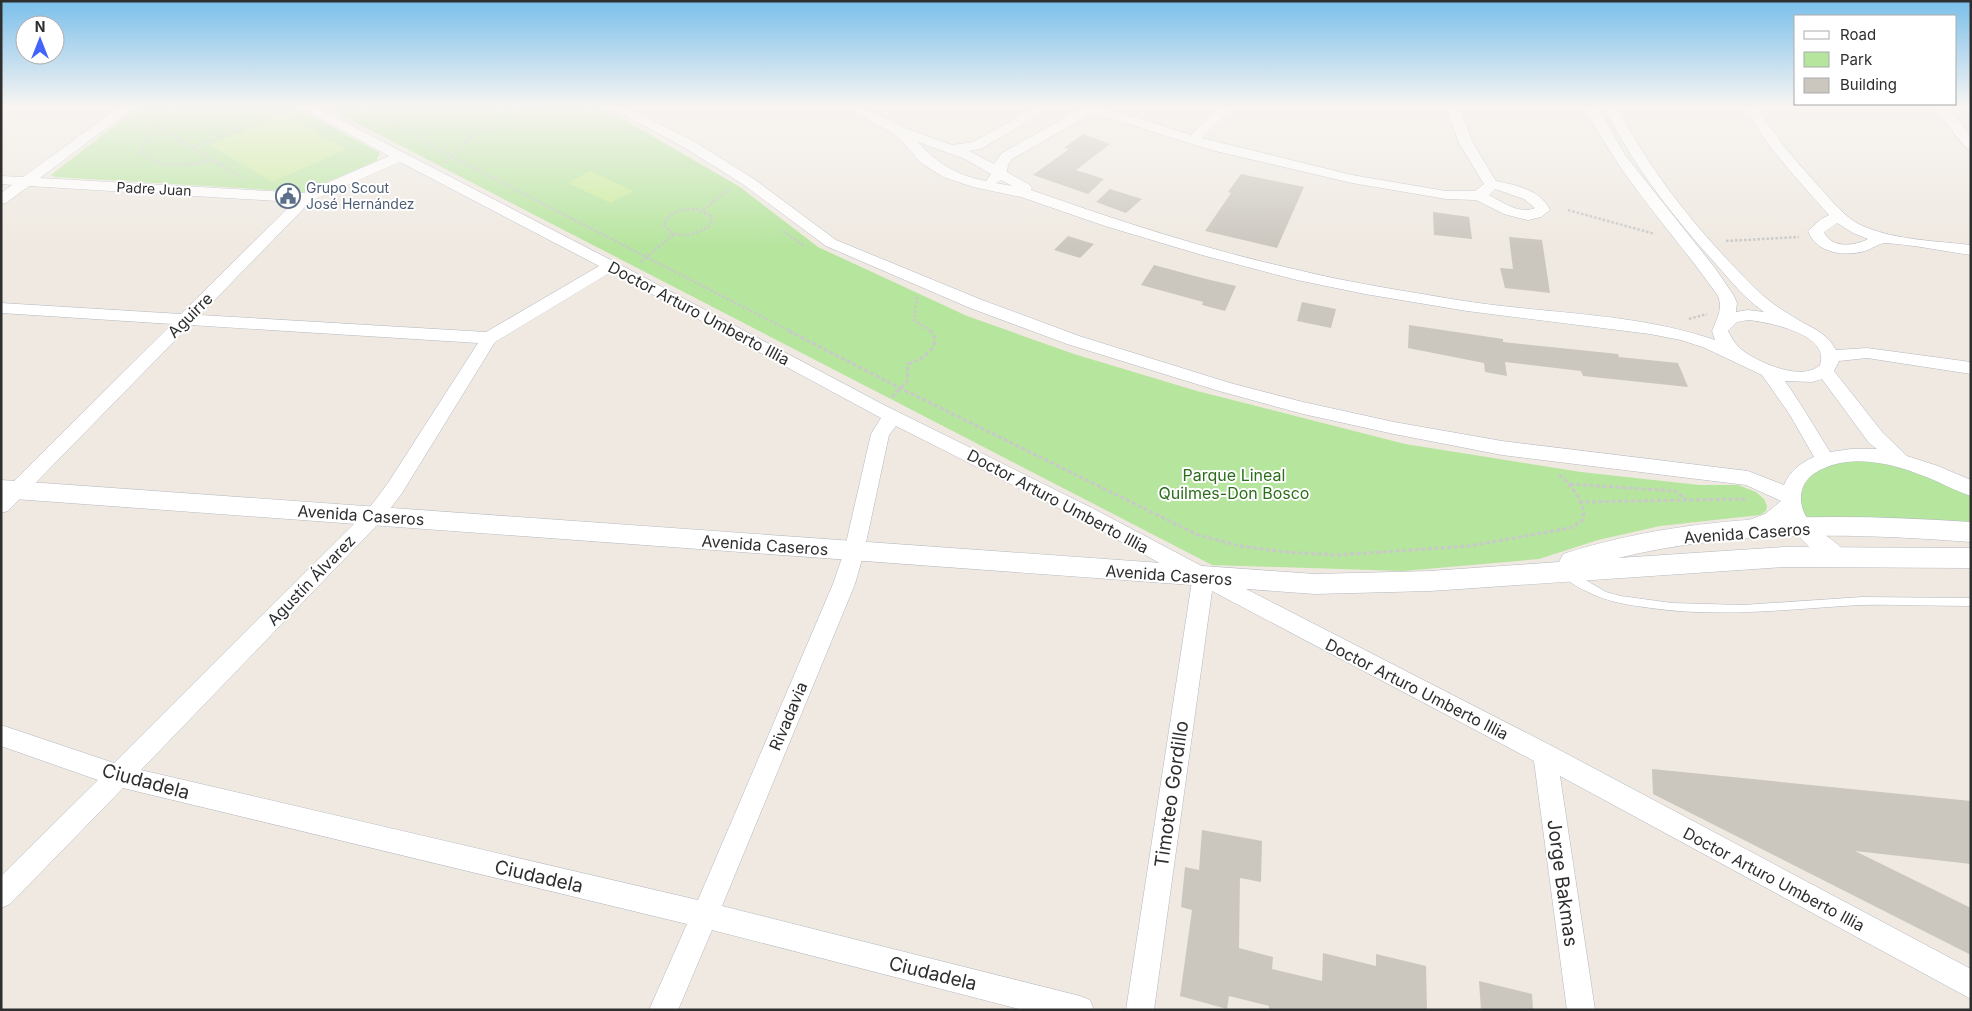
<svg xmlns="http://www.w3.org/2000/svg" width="1972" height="1011" viewBox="0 0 1972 1011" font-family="Inter,sans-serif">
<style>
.green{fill:#b6e59e}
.pitch{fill:#c9ec9a}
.building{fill:#cbc7bf}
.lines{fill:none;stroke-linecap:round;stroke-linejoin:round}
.service-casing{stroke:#b4b7c1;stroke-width:1}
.minor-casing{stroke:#b4b7c1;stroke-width:1}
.tertiary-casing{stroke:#b4b7c1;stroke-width:1}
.path-far1{stroke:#c9c9c9;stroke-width:2.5;stroke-dasharray:2.5 2;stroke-linecap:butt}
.path{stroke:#c9c9c9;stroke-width:3;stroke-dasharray:4 2.5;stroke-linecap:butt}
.service{fill:#fff;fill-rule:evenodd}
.minor{fill:#fff;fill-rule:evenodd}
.tertiary{fill:#fff;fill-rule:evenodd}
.labels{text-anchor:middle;stroke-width:4;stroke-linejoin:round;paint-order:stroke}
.far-service-label{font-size:14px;fill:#4e5e75;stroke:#fff;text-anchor:start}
.far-street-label{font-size:14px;fill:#2e2e2e;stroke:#fff}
.street-label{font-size:16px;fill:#2e2e2e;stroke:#fff}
.park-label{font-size:16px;fill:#2c6e1b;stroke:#fff}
.near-street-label{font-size:19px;fill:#2e2e2e;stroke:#fff}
</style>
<rect width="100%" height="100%" fill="#efe9e1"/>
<g class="green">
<polygon points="141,105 291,105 380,153 376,161 304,192 55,177 51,175"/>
<polygon points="322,105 596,105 613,113 740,187 818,247 967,316 1074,354 1197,391 1405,444 1581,472 1699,485 1738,485 1756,492 1764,499 1767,506 1766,511 1760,515 1660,526 1598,540 1539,559 1403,571 1212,565"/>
<polygon points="1863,455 1971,489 1971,532 1804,528 1797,478 1804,471"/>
</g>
<g class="pitch">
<polygon points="284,115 347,149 272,182 210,145"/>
<polygon points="590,171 633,191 611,203 568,183"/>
</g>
<g class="building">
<polygon points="1083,134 1110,144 1076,170 1104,179 1088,194 1033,175 1069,149 1064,148"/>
<polygon points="1241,174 1304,187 1277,248 1205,231 1231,193 1228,192"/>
<polygon points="1110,189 1142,199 1126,213 1096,202"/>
<polygon points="1433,212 1469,217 1472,239 1434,235"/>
<polygon points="1068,236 1094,244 1080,258 1054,250"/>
<polygon points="1509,237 1542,240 1550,293 1505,288 1500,268 1513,269"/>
<polygon points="1154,265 1206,279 1236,286 1225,311 1202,305 1203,302 1141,285"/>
<polygon points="1302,302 1336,309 1331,328 1297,321"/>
<polygon points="1409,325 1503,339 1503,342 1618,354 1619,357 1678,363 1688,387 1583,376 1581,371 1505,362 1507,376 1485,372 1484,363 1408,348"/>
<polygon points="1652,769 1971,801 1971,864 1855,851 1971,908 1971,955 1653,794"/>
<polygon points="1202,830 1262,841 1261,882 1240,878 1239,948 1273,957 1272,969 1322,981 1323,953 1376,966 1376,954 1426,966 1427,1010 1269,1010 1269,1006 1229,996 1227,1009 1180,996 1192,910 1181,907 1185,867 1199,870"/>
<polygon points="1479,981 1532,994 1533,1010 1481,1010"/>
</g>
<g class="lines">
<defs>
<path id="service" d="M1567 569 1606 592 1621 596 1672 603 1743 605 1862 597 1971 598V606C1934 606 1897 604 1860 605 1790 609 1721 618 1651 608 1628 605 1607 602 1586 591 1577 587 1567 581 1562 573L1563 570Z"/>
<g id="minor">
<path d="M122 105H137L40 178 304 193 389 156 296 105H312L632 271 884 405 1094 509 1211 571 1554 747 1971 969V999L1560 776 1595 1010H1567L1534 761 1212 591 1154 1010H1126L1192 581 1080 519 896 426 889 435 864 552 855 584 722 906 1080 996 1090 1000 1094 1010H1023L712 930 678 1010H649L687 924 123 788 10 904 1 908V876L98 780 1 746V725L114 763 367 511 388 483 478 343 190 325 8 511 1 513V494L172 324 1 313V303L181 314 294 202 29 186 6 203 1 204V193L12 185 1 184V176L23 177ZM400 162 599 266 486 332 200 315 311 201ZM611 272 881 418 871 434 844 552 833 584 698 900 141 770 381 521 402 493 495 342Z"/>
<path d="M606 105H622L695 142 754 179 836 240 982 300 1079 336 1230 383 1303 402 1394 422 1502 441 1748 471 1784 485C1790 471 1800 463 1814 457L1790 415 1762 375 1705 348 1681 340 1650 334 1467 311 1365 294 1297 280 1202 255 1105 226 1021 197 973 187 943 177 920 162 903 142 892 133 843 105H859L902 127 952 145 973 142 1039 105H1055L981 149 969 151 994 164 1002 153 1080 109 1076 105H1096L1191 135 1221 105H1235L1202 138 1352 175 1446 191H1475L1484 184 1459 143 1445 105H1458L1473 143 1496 181C1516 185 1541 190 1550 210L1541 217 1528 220 1519 218 1504 214 1476 200 1446 199 1352 183 1211 150 1093 113 1012 159 1008 165 1007 172 1030 185 1032 188 1031 190C1119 221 1207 250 1298 270 1351 283 1405 291 1458 300 1543 314 1633 312 1715 340L1712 331C1717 319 1723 309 1718 296 1673 232 1618 176 1584 105H1597L1625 155 1715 268 1734 296 1737 303 1736 312 1748 310 1764 312C1745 299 1730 280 1715 263 1671 214 1632 164 1603 105H1616C1651 174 1701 235 1756 289 1769 302 1786 313 1802 322 1817 330 1828 335 1836 350L1867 348 1971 362V374L1867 358 1839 361 1834 371 1883 433 1907 456 1938 466 1971 480V496C1959 492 1947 486 1936 481 1899 465 1851 450 1815 473 1802 481 1798 496 1803 510 1811 532 1838 538 1847 556L1844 562C1844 562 1837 564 1837 564 1821 564 1794 532 1787 519 1775 529 1756 538 1741 533L1738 528 1741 523 1765 514 1781 501 1746 485 1502 455 1394 434 1303 414 1219 391 1067 344 970 308 826 246 744 185 685 148ZM918 142 965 159 991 174 986 181C958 176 936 163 918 142ZM1001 180 1012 186 996 183ZM1495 189 1524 199 1535 208C1520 215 1502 202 1489 195ZM1748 320C1768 322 1831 334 1820 365 1802 382 1759 363 1742 350 1736 345 1732 339 1728 331L1737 322ZM1822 379 1869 443 1877 449H1851L1830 452 1803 408 1785 381 1812 382Z"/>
<path d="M1744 105H1757C1774 137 1798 163 1822 190 1835 204 1847 220 1865 227 1897 240 1936 241 1971 245V255C1943 251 1914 245 1886 243 1879 243 1872 249 1865 251 1844 257 1816 253 1808 231L1821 219 1829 215C1798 180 1766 147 1744 105ZM1837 223 1853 233 1868 239C1855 246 1831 249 1824 232Z"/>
<polygon points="1932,105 1945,105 1971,136 1971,149 1966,148"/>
</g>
<path id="tertiary" d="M1 480 1315 574 1430 571 1559 562 1563 554C1694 512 1834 513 1971 522V542C1854 533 1732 530 1618 558L1784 547 1971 548V568L1784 567 1430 591 1315 594 1 498Z"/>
</defs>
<use href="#service" class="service-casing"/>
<use href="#minor" class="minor-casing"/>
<use href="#tertiary" class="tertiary-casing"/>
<g class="path-far1">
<polyline points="356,105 392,123 403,126 429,145 792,332"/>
<polyline points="581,105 599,113"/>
<polyline points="146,112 184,105"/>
<polyline points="141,116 242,178"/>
<path d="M160 128 143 145 142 153C163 171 189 165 214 160"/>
<polyline points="194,147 288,110"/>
<path d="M445 163 467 141 485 128 482 124V119C501 99 515 112 535 105"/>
<path d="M696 209 712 216 710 225C698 235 673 242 664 224 670 211 683 209 696 209Z"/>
<polyline points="703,210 729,189"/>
<polyline points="1568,210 1655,234"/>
<polyline points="783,231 804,246"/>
<polyline points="1726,241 1799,237"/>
<polyline points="641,262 674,234"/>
<polyline points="917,297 914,320 932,332"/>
<polyline points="1689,319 1707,314"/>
</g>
<g class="path">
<path d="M789 331 902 389 1198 535 1240 546 1285 552 1337 555 1469 546 1570 528 1581 522C1591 508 1569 482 1558 474"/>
<path d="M892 397 907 382 908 364C921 359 934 353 935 338L931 331"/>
<polyline points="1570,484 1675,491 1686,499"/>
<polyline points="1579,502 1746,499"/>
</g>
<use href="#service" class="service"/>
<use href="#minor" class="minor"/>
<use href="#tertiary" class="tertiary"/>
</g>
<linearGradient id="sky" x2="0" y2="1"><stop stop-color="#7abfeb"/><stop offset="0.43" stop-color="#f8f5f2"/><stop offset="1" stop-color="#f8f5f2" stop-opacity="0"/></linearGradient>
<rect width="1972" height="247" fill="url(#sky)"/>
<defs>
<symbol id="civic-ring" viewBox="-11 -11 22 22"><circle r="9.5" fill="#fff" stroke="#5c6f8a" stroke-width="1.5"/><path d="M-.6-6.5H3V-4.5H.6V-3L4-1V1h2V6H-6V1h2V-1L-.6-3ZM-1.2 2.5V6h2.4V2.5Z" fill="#5c6f8a"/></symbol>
</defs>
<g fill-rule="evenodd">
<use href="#civic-ring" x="274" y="182" width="28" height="28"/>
</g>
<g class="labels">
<g class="far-service-label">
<text x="306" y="193">Grupo Scout<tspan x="306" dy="16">José Hernández</tspan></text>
</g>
<g class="far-street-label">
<text transform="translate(154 189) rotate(3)" y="5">Padre Juan</text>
</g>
<g class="street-label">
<text transform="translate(699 313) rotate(28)" y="6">Doctor Arturo Umberto Illia</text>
<text transform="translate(190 315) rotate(-45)" y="6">Aguirre</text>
<text transform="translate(1058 501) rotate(28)" y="6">Doctor Arturo Umberto Illia</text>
<text transform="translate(361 515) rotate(4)" y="6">Avenida Caseros</text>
<text transform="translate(1747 533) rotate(-4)" y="6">Avenida Caseros</text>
<text transform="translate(765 545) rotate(4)" y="6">Avenida Caseros</text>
<text transform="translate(1169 575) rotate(4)" y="6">Avenida Caseros</text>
<text transform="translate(311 580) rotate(-46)" y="6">Agustín Álvarez</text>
<text transform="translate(1417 689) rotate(27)" y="6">Doctor Arturo Umberto Illia</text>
<text transform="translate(788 716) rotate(-67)" y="6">Rivadavia</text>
<text transform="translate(1774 879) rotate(28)" y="6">Doctor Arturo Umberto Illia</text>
</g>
<g class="park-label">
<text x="1234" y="481">Parque Lineal<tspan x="1234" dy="18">Quilmes-Don Bosco</tspan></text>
</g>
<g class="near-street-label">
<text transform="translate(146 781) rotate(15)" y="7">Ciudadela</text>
<text transform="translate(1171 794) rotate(-82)" y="7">Timoteo Gordillo</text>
<text transform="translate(539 876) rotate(13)" y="7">Ciudadela</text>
<text transform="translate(1563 883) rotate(82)" y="7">Jorge Bakmas</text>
<text transform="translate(933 973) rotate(14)" y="7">Ciudadela</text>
</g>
</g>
<rect width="1972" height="1011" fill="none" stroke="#2e2e2e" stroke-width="5"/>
<rect x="1794" y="15" width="162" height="90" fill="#ffffff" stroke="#ababab"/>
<rect x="1804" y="31" width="25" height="8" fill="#ffffff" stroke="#ababab"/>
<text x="1840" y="40" font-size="15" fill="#2e2e2e">Road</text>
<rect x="1804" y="52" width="25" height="15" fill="#b6e59e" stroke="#ababab"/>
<text x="1840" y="65" font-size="15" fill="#2e2e2e">Park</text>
<rect x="1804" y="78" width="25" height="15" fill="#cbc7bf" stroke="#ababab"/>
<text x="1840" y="90" font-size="15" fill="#2e2e2e">Building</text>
<g transform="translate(40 40)"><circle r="24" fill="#ffffff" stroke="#ababab"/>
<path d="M0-4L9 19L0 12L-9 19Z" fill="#4264fb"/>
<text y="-8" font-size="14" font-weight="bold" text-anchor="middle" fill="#2e2e2e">N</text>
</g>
</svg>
